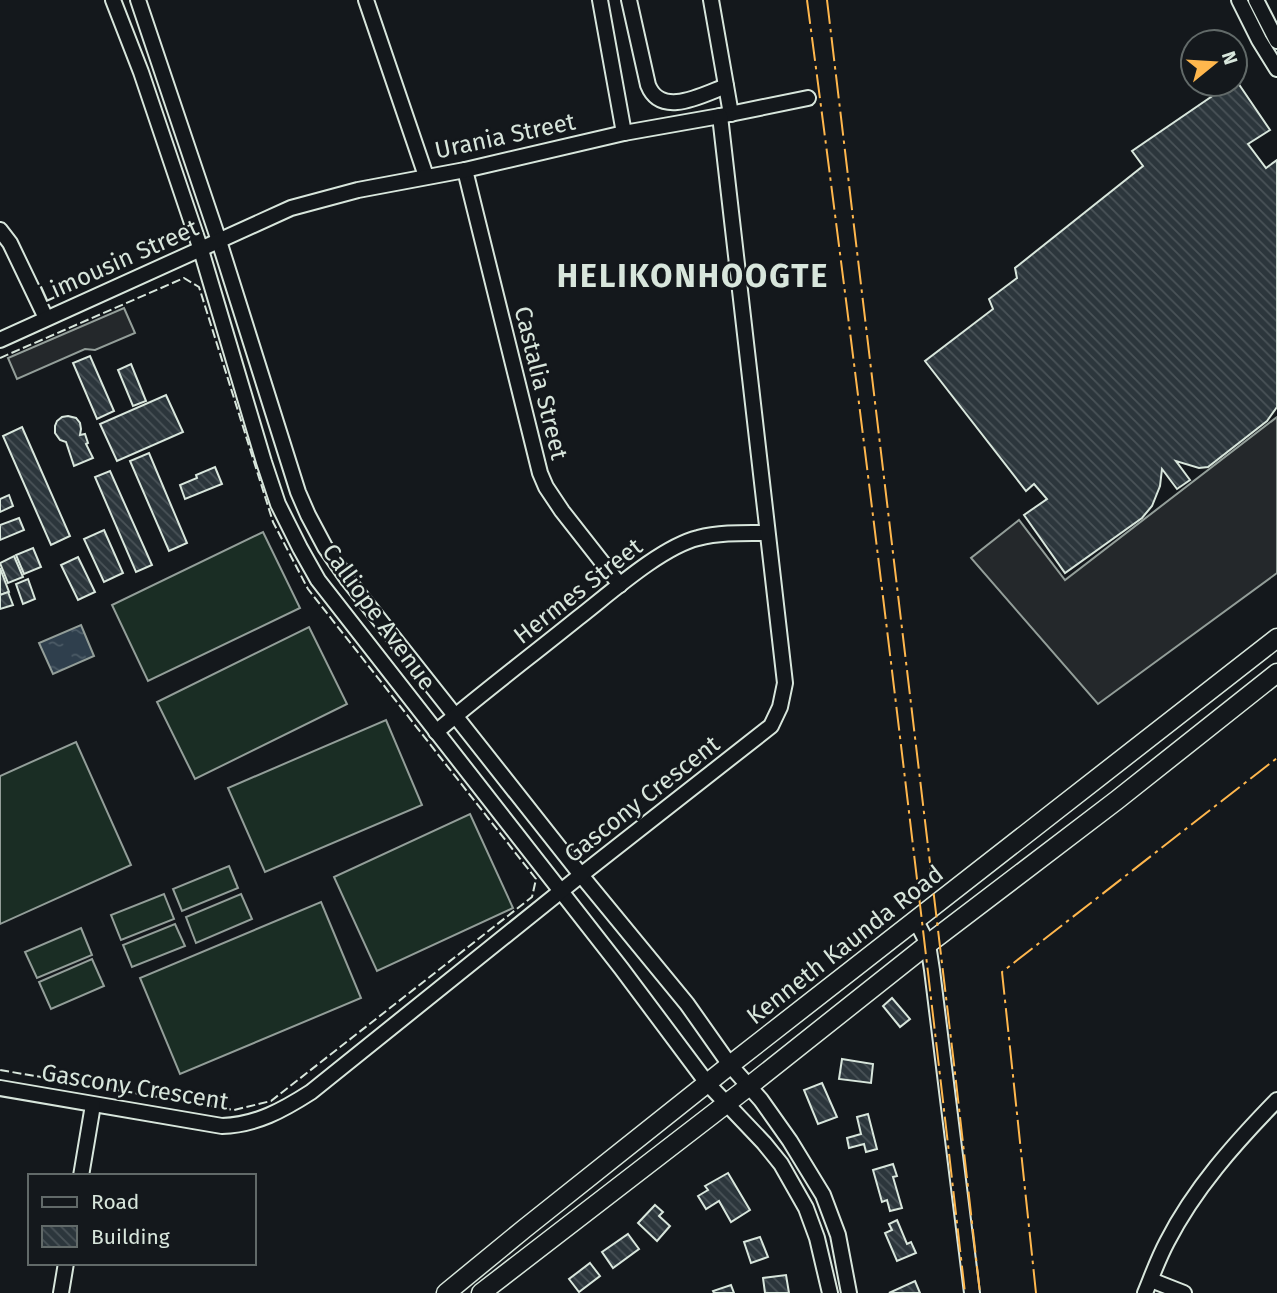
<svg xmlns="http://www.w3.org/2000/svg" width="1277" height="1293" viewBox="0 0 1277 1293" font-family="'Fira Sans',sans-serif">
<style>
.grass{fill:#1a2d24;stroke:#939e99;stroke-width:2}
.parking{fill:#24282b;stroke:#939e99;stroke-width:2}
.water{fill:url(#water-ripples);stroke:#939e99;stroke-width:2}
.building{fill:url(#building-back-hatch);stroke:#d8e6dc;stroke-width:2}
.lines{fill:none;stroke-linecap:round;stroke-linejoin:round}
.minor-casing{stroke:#d8e6dc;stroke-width:18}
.major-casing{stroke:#d8e6dc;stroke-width:21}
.minor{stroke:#14181c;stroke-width:14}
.major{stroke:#14181c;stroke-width:18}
.fence{stroke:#d8e6dc;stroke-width:2;stroke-dasharray:9 3.5;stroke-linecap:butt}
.power{stroke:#ffb74d;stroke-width:2;stroke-dasharray:24 5 3.5 5;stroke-linecap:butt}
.labels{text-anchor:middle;stroke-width:5;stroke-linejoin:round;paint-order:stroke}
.street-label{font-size:24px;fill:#d8e6dc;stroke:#14181c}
.district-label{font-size:32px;font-weight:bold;letter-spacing:2px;fill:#d8e6dc;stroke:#14181c}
</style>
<defs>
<pattern id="water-ripples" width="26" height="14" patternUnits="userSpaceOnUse" patternTransform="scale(1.75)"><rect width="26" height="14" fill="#2f3f4d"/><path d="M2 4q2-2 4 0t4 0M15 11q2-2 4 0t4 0" fill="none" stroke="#4c5b66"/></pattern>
<pattern id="building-back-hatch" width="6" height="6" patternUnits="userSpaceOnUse" patternTransform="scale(1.75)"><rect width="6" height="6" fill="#2c363c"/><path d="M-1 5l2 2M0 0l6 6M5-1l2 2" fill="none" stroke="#4a5358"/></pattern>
</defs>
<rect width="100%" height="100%" fill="#14181c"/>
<g class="grass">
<polygon points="263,532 300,608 148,681 112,605"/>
<polygon points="309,627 347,704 195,779 157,702"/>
<polygon points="386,720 422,805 265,872 228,788"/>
<polygon points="76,742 131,865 0,924 0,776"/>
<polygon points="470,814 513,908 377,971 334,877"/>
<polygon points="229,866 238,888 182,911 173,889"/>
<polygon points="164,894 174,919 121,940 111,915"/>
<polygon points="241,894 252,919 196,943 186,917"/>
<polygon points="321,902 361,998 180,1074 140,978"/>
<polygon points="175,924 185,946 132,967 123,945"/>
<polygon points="81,928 92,955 37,978 25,952"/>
<polygon points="92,959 104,986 51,1009 39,982"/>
</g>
<g class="parking">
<polygon points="124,308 135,333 95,350 85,349 17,379 8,358"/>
<polygon points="1277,417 1277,573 1098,704 971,558 1019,520 1065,580"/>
</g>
<polygon class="water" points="81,625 94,656 53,674 39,643"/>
<g class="building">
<polygon points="1236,80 1270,130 1248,144 1266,168 1277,160 1277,407 1267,421 1208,467 1199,468 1176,461 1190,480 1177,489 1162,469 1160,486 1152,506 1142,518 1065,573 1024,515 1047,499 1034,484 1026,491 925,361 993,309 989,299 1017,278 1015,268 1143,166 1132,151 1230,84 1235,84"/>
<polygon points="90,356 114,411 97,419 73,363"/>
<polygon points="131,364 146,401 133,406 118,370"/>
<polygon points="166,395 183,432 117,461 100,424"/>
<polygon points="68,416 76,418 80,423 81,429 80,435 85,434 88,443 86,444 93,458 74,466 66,442 60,440 55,433 55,426 57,421 62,417"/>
<polygon points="22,427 70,536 51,545 3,436"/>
<polygon points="149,453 187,543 169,551 130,461"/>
<polygon points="215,467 222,484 185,499 180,485 197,478 196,475"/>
<polygon points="110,471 152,565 136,572 95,477"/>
<polygon points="9,495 13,506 0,512 0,499"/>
<polygon points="19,518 24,530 0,540 0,525"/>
<polygon points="104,530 123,573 104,582 84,539"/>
<polygon points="33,548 41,567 24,574 16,555"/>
<polygon points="14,556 23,577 8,583 0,563"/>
<polygon points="78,557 95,592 78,600 61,565"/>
<polygon points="0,568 9,592 0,595"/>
<polygon points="28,579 35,599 23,604 16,584"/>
<polygon points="8,592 13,605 0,609 0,595"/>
<polygon points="892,998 910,1019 900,1027 883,1006"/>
<polygon points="842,1059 873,1064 871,1083 839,1079"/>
<polygon points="822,1083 837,1117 818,1124 804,1090"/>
<polygon points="868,1114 877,1149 866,1152 864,1144 849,1148 847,1138 861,1134 857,1117"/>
<polygon points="893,1164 897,1176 893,1177 902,1208 890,1211 887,1200 882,1202 873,1170"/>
<polygon points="728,1173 750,1210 731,1222 719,1201 706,1209 698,1196 708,1190 705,1186"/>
<polygon points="655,1205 663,1212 659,1216 670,1226 657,1241 638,1223"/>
<polygon points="897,1220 907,1244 911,1242 916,1253 897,1261 885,1233 892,1230 889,1224"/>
<polygon points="628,1234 639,1249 613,1268 602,1252"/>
<polygon points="760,1237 768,1257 751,1263 744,1242"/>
<polygon points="590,1263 600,1276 579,1292 569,1279"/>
<polygon points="786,1275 789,1293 765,1293 763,1278"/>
<polygon points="915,1281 920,1293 889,1293"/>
<polygon points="731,1285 734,1293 714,1293 713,1291"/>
</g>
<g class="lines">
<defs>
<g id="minor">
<polyline points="113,0 141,72 201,250 264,462 278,504 300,548 318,580 621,968 707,1083 764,1143 781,1164 806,1208 817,1238 830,1293"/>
<polyline points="138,0 219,241 298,492 308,515 325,547 348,580 581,875 687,1004 730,1065 761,1100 790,1141 823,1195 838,1235 849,1293"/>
<polyline points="366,0 426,176"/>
<polyline points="600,0 624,133"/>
<path d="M629 0 648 85C661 118 702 95 726 86"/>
<polyline points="711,0 731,114"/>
<polyline points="1239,0 1259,40 1277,69"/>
<polyline points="1256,0 1277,41"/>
<polyline points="465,170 540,473 546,487 562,511 620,585"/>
<polyline points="0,230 10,243 46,318"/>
<polyline points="0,340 291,208 358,190 465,170 624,133 720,116 808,98"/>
<path d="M436 732C482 693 531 656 578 618 609 594 661 547 698 538 720 532 744 533 767 533"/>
<polyline points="916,921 928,944 932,970 972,1293"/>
<path d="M0 1088 222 1126C256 1125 283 1110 311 1092L581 875 771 726 780 707 785 683 720 116"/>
<polyline points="81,1176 93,1105"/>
<polyline points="1151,1280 1184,1293"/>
<polyline points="61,1293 66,1263"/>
<path d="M1145 1293C1152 1276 1158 1259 1167 1242 1194 1189 1235 1143 1277 1100"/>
</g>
<g id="major">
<polyline points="446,1293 524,1229 730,1065 1277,638"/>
<polyline points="481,1293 748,1087 928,944 1117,800 1277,673"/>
</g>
</defs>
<use href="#minor" class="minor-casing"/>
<use href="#major" class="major-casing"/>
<use href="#minor" class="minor"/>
<use href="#major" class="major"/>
<polyline class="fence" points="0,358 184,278 199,287 273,522 308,589 536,879 532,897 271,1101 234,1110 0,1070"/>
<g class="power">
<path d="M807 0C864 430 916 862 965 1293"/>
<polyline points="827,0 954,1064 980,1293"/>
<polyline points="1036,1293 1002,972 1277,758"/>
</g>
</g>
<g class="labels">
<g class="street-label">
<text transform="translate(505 136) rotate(-12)" y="8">Urania Street</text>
<text transform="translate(119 261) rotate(-24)" y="8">Limousin Street</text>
<text transform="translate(541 383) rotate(76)" y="8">Castalia Street</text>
<text transform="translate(578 591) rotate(-38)" y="8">Hermes Street</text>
<text transform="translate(379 617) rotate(54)" y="8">Calliope Avenue</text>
<text transform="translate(642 799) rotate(-38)" y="8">Gascony Crescent</text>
<text transform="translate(845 945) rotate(-38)" y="8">Kenneth Kaunda Road</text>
<text transform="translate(135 1087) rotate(9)" y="8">Gascony Crescent</text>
</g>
<g class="district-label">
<text x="693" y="287">HELIKONHOOGTE</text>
</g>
</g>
<rect x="28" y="1174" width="228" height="91" fill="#14181c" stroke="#626a69" stroke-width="2"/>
<rect x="42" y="1197" width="35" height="10" fill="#14181c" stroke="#626a69" stroke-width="2"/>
<text x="91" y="1209" font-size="21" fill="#d8e6dc">Road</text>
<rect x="42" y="1226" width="35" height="21" fill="url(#building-back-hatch)" stroke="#626a69" stroke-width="2"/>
<text x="91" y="1244" font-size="21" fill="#d8e6dc">Building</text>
<g transform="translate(1214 63) rotate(72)"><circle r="33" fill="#14181c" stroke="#626a69" stroke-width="2"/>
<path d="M0-5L12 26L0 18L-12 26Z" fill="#ffb74d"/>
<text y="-10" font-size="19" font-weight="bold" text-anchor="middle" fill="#d8e6dc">N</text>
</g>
</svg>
